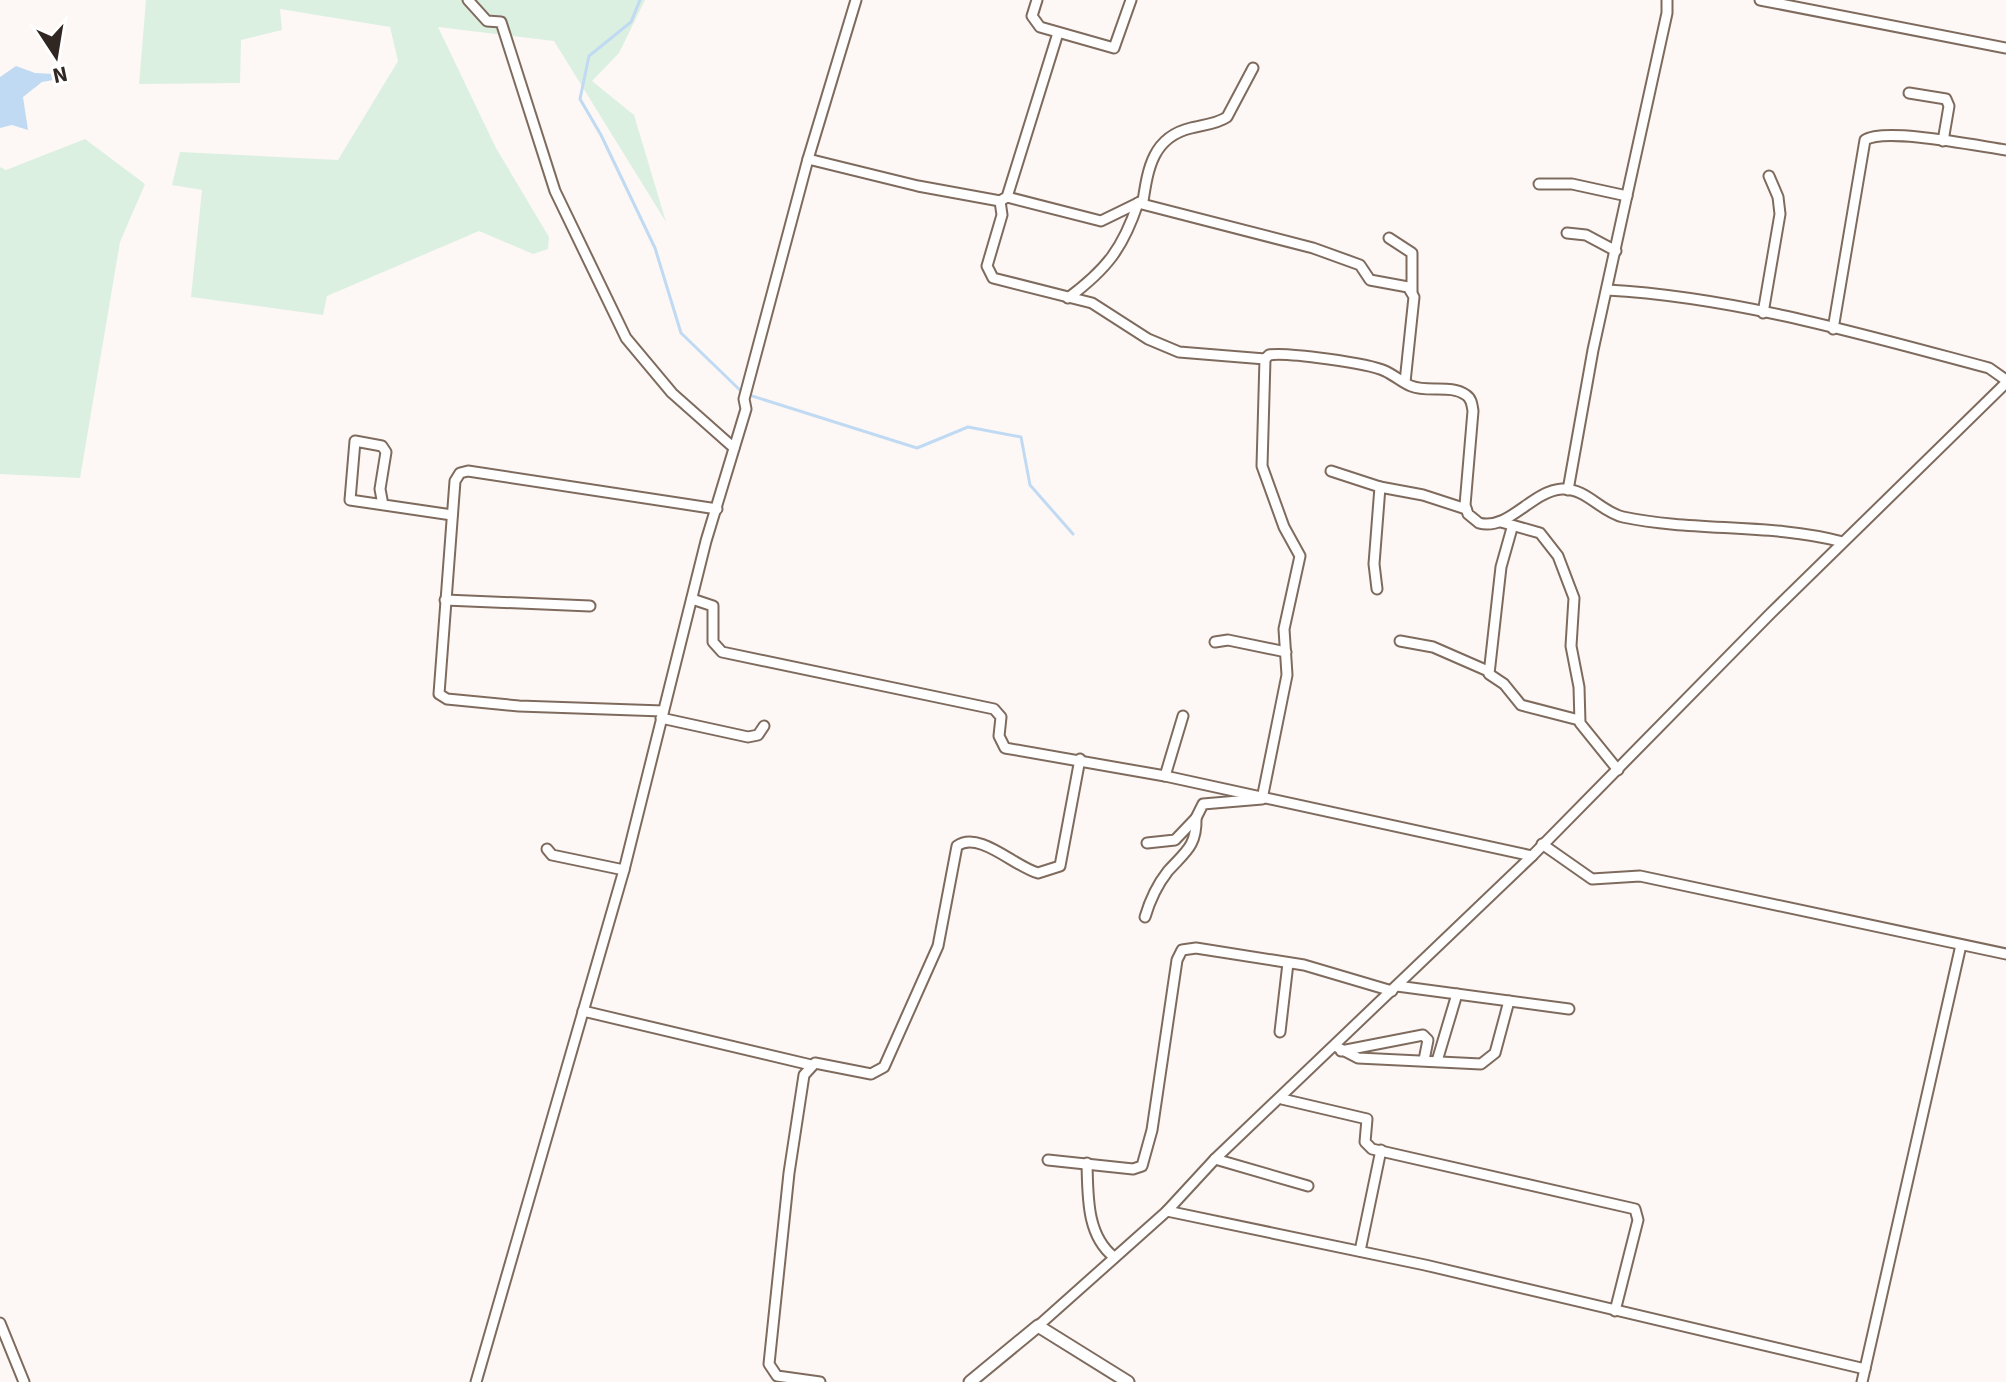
<svg xmlns="http://www.w3.org/2000/svg" width="2006" height="1382" viewBox="0 0 2006 1382" font-family="'Source Sans 3',sans-serif">
<style>
.green{fill:#dcf0e1}
.water{fill:#c0daf3}
.lines{fill:none;stroke-linecap:round;stroke-linejoin:round}
.stream{stroke:#c0daf3;stroke-width:3}
.minor-casing{stroke:#7f6b5e;stroke-width:13}
.tertiary-casing{stroke:#7f6b5e;stroke-width:15}
.minor{stroke:#fff;stroke-width:9}
.tertiary{stroke:#fff;stroke-width:11}
</style>
<rect width="100%" height="100%" fill="#fdf8f5"/>
<g class="green">
<polygon points="146,0 645,0 619,53 592,81 634,115 666,222 554,41 438,27 496,148 549,237 548,249 533,254 479,231 327,296 323,315 191,297 202,190 172,185 180,152 338,160 398,61 390,27 280,9 282,30 241,40 240,83 139,84"/>
<polygon points="85,139 145,184 120,242 80,478 0,474 0,167 6,170"/>
</g>
<polygon class="water" points="16,66 35,73 54,74 59,79 42,82 23,97 28,130 12,125 0,128 0,77"/>
<g class="lines">
<g class="stream">
<polyline points="640,0 631,22 589,56 580,99 601,135 655,248 681,333 742,392"/>
<polyline points="749,395 917,448 968,427 1021,437 1030,485 1073,534"/>
</g>
<defs>
<g id="minor">
<polyline points="468,0 487,21 501,22 555,191 626,338 672,393 734,448"/>
<polyline points="1037,0 1032,16 1040,27 1114,48 1131,0"/>
<polyline points="1760,0 2006,48"/>
<path d="M1058 33 1007 197 1000 201 1002 215 987 266 993 278 1092 303 1148 339 1179 352 1265 359 1269 355C1286 352 1368 363 1385 371 1394 375 1403 383 1411 386 1428 393 1451 384 1466 395 1472 399 1472 405 1473 411L1465 505 1468 514 1479 523C1509 531 1531 491 1562 489 1586 488 1601 512 1623 517 1695 532 1771 523 1843 542"/>
<polyline points="1909,93 1946,99 1949,106 1943,141"/>
<polyline points="808,159 918,186 1000,201"/>
<polyline points="1539,184 1572,184 1627,196"/>
<polyline points="1007,197 1101,221 1140,202"/>
<polyline points="1138,203 1313,248 1360,265 1370,280 1408,287 1414,297 1405,382"/>
<polyline points="1567,233 1586,235 1616,251"/>
<polyline points="1389,238 1412,253 1412,292"/>
<path d="M1607 290C1736 297 1865 335 1989 368L2006 380"/>
<path d="M1068 298C1107 269 1123 248 1138 203L1143 201C1148 168 1153 137 1191 128 1203 125 1217 124 1227 117L1253 68"/>
<polyline points="1763,313 1780,214 1778,197 1769,176"/>
<path d="M1833 329 1865 140C1885 127 1978 146 2006 150"/>
<polyline points="1331,471 1380,487"/>
<polyline points="1568,490 1593,350 1667,13 1667,0"/>
<polyline points="383,505 380,489 386,452 382,446 355,441 350,500 452,515"/>
<polyline points="1501,522 1540,533 1558,556 1574,598 1571,646 1579,687 1580,723 1618,770"/>
<polyline points="1512,528 1501,567 1489,674 1504,684 1521,705 1579,720"/>
<polyline points="1377,589 1374,564 1380,487 1423,495 1466,509"/>
<polyline points="692,599 713,606 713,642 722,652 994,709 1001,717 999,736 1005,748 1165,776 1532,856"/>
<polyline points="445,600 590,606"/>
<polyline points="1400,641 1433,647 1488,671"/>
<polyline points="1215,642 1228,640 1286,652"/>
<polyline points="663,711 519,706 447,699 439,694 455,481 460,473 468,471 717,509"/>
<polyline points="661,718 748,737 758,735 764,726"/>
<polyline points="1165,776 1183,716"/>
<polyline points="1147,843 1175,840 1196,818 1203,804 1262,799 1287,675 1284,629 1300,556 1284,527 1262,466 1265,359"/>
<polyline points="1542,844 1592,879 1640,876 2006,954"/>
<polyline points="547,849 552,855 624,870"/>
<path d="M1145 917C1150 900 1157 885 1168 871 1185 852 1197 846 1196 818"/>
<polyline points="1397,986 1569,1009"/>
<polyline points="583,1011 811,1065"/>
<polyline points="1280,1032 1288,963"/>
<polyline points="1335,1046 1358,1058 1481,1064 1495,1053 1509,1001"/>
<polyline points="1341,1051 1423,1035 1428,1040 1424,1060"/>
<polyline points="1437,1061 1457,994"/>
<polyline points="1282,1099 1367,1119 1365,1142 1372,1149 1635,1209 1638,1220 1615,1311"/>
<polyline points="1215,1159 1308,1186"/>
<polyline points="1048,1160 1133,1169 1142,1166 1152,1130 1177,960 1182,950 1196,948 1304,965 1392,991"/>
<path d="M1087 1163C1088 1195 1086 1235 1114 1257"/>
<polyline points="1167,1211 1425,1265 1865,1369"/>
<polyline points="1360,1251 1381,1150"/>
<polyline points="0,1323 24,1382"/>
<polyline points="1038,1326 1167,1211 1215,1159 1532,856 1770,614 2006,383"/>
<polyline points="476,1382 624,870 706,541 746,409 744,399 808,159 856,0"/>
<path d="M820 1382 777 1376 769 1364 789 1173 804 1075 815 1063 871 1074 884 1067 938 946 957 846C979 830 1015 867 1038 873L1060 866 1080 759"/>
<polyline points="1862,1382 1961,945"/>
</g>
<polyline id="tertiary" points="970,1382 1038,1326 1128,1382"/>
</defs>
<use href="#minor" class="minor-casing"/>
<use href="#tertiary" class="tertiary-casing"/>
<use href="#minor" class="minor"/>
<use href="#tertiary" class="tertiary"/>
</g>
<g transform="translate(56 56) rotate(168)" stroke="#ffffff" stroke-width="6" paint-order="stroke">
<path d="M0-6L14 30L0 20L-14 30Z" fill="#302722"/>
<text y="-12" font-size="22" font-weight="bold" text-anchor="middle" fill="#302722">N</text>
</g>
</svg>
